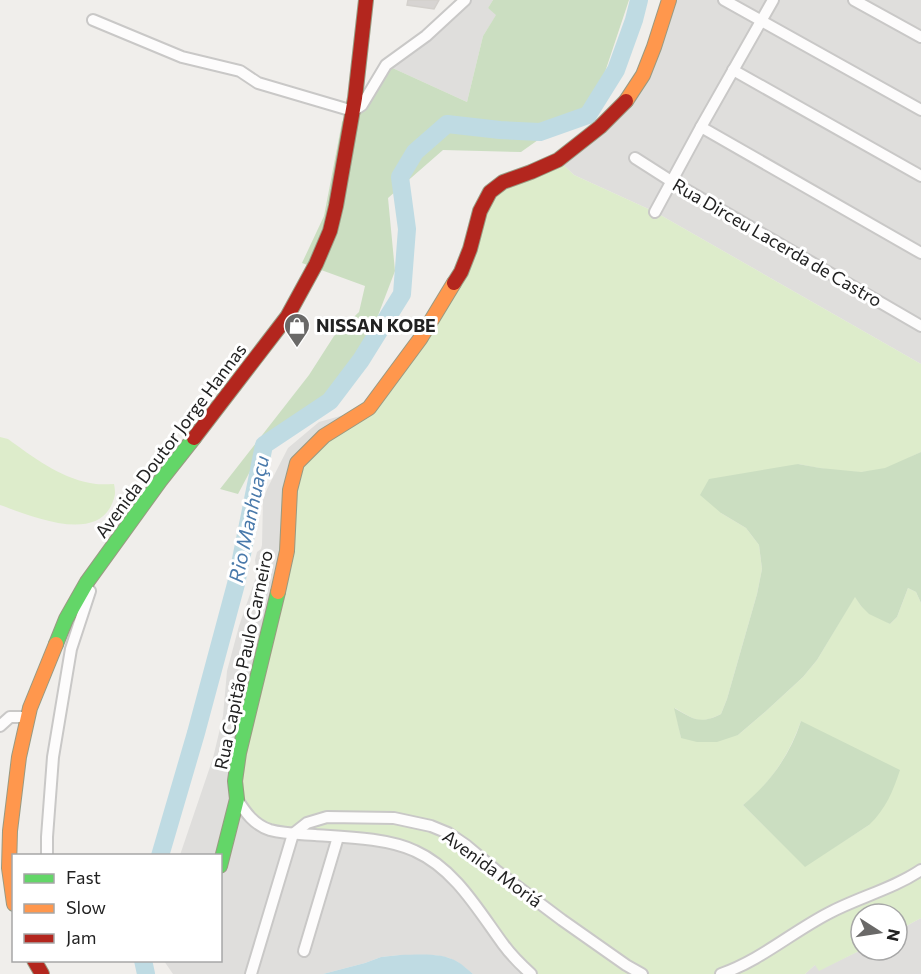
<svg xmlns="http://www.w3.org/2000/svg" width="921" height="974" viewBox="0 0 921 974" font-family="Commissioner,sans-serif">
<style>
.residential{fill:#dfdedc}
.grass{fill:#ddeccb;fill-rule:evenodd}
.forest{fill:#cbdec1}
.water{fill:#bfdbe3}
.lines{fill:none;stroke-linecap:round;stroke-linejoin:round}
.river{stroke:#bfdbe3;stroke-width:18}
.building{fill:#d7d4d2;stroke:#d3d0cc;stroke-width:1.5}
.street-casing{stroke:#c9c8c7;stroke-width:14}
.fast-casing{stroke:#999a82;stroke-width:16}
.slow-casing{stroke:#999a82;stroke-width:16}
.jam-casing{stroke:#999a82;stroke-width:16}
.street{stroke:#fdfcfc;stroke-width:10}
.fast{stroke:#63d668;stroke-width:14}
.slow{stroke:#ff974d;stroke-width:14}
.jam{stroke:#b3261e;stroke-width:14}
.labels{text-anchor:middle;stroke-width:6;stroke-linejoin:round;paint-order:stroke}
.street-label{font-size:18px;fill:#222;stroke:#fff}
.poi-label{font-size:18px;font-weight:bold;fill:#222;stroke:#fff;text-anchor:start}
.water-label{font-size:20px;font-style:italic;fill:#4a7aab;stroke:#fff}
</style>
<rect width="100%" height="100%" fill="#f0eeeb"/>
<g class="residential">
<polygon points="465,0 493,0 488,8 497,14 483,36 467,102 386,65"/>
<polygon points="669,0 921,0 921,364 655,212 574,175 558,160 624,104"/>
<polygon points="369,408 388,843 434,862 531,974 473,974 458,962 449,958 435,955 400,955 381,957 365,963 323,974 173,974 164,961 220,960 220,856 180,855 213,758 223,716 227,671 239,626 257,574 255,560 257,552 261,549 262,545 263,500 267,489 288,448 319,422"/>
<polygon points="921,918 921,974 805,974 816,964 819,970 861,950 897,950 897,931"/>
</g>
<g class="grass">
<path d="M558 160 574 175 655 212 921 364V452C910 457 898 464 887 468 861 477 824 469 798 464L721 513 746 528 759 545 762 569 757 594 727 699 721 714C699 725 695 720 675 708L681 738 738 735 765 712 803 677 817 660 855 596 861 606 890 624 897 617 908 588 916 592 921 603V918L897 931V914H861V950L819 971 815 965 805 974H531L456 881 415 850 293 834 252 819 235 781 297 463 369 408 461 272 490 192ZM801 721 869 825 805 866 743 805C771 783 789 755 801 721Z"/>
<path d="M0 437 8 439C33 457 59 477 90 483 98 485 106 484 114 484 116 494 115 497 111 506 92 543 29 515 0 505Z"/>
</g>
<g class="forest">
<polygon points="493,0 629,0 596,99 521,152 443,150 388,198 395,271 361,360 330,401 264,445 238,494 220,489 309,375 334,336 359,312 365,286 302,263 324,216 342,122 386,65 467,102 483,36 496,15 488,8"/>
<path d="M921 452V603L916 592 908 588 897 617 890 624 869 614 861 606 855 597 817 660 803 677 765 712 738 735 717 742H697L681 738 674 708C694 719 699 725 721 714L727 699 757 594 762 569 759 545 746 528 721 513 700 495 709 479 798 464 820 468 861 472 885 468Z"/>
<path d="M801 721 900 770C893 791 886 809 869 825L805 867 743 805C770 783 790 755 801 721Z"/>
</g>
<path class="water" d="M400 955C418 955 441 952 458 962 463 965 468 970 473 974H323L365 963 381 957Z"/>
<g class="lines">
<g class="river">
<polyline points="160,856 196,733 236,584 264,445 330,401 361,360 402,294 407,229 400,177 415,152 447,124 500,130 540,132 588,115 616,70 634,20 639,0"/>
<polyline points="143,960 146,974"/>
</g>
</g>
<polygon class="building" points="408,0 439,0 434,9 407,5"/>
<g class="lines">
<defs>
<g id="street">
<polyline points="724,0 921,110"/>
<polyline points="854,0 921,37"/>
<polyline points="93,20 182,57 240,71 258,83 353,111 362,105 386,65 426,36 465,0"/>
<polyline points="733,70 921,176"/>
<polyline points="701,127 921,253"/>
<polyline points="635,158 671,181 921,326"/>
<polyline points="655,212 701,127 773,0"/>
<polyline points="0,726 10,717 28,717"/>
<path d="M237 799C245 812 254 825 270 830 284 834 301 834 315 835 345 837 388 838 415 851 455 869 478 910 503 944 511 955 521 965 531 974"/>
<polyline points="47,856 47,837 53,757 71,649 90,591"/>
<polyline points="304,951 338,837"/>
<polyline points="251,974 293,834 307,823 327,817 394,818 431,826 448,833 467,846 498,872 562,920 626,965 642,974"/>
<path d="M721 974C761 960 792 932 829 913 859 897 893 889 921 870"/>
</g>
<g id="fast">
<polyline points="56,644 66,619 87,582 160,481 194,438"/>
<polyline points="220,866 237,799 235,781 239,753 278,592"/>
</g>
<g id="slow">
<polyline points="626,101 643,75 654,47 669,0"/>
<polyline points="278,592 287,551 290,490 297,463 324,436 369,408 420,339 454,283"/>
<polyline points="14,904 9,868 10,831 19,757 30,708 56,644"/>
</g>
<g id="jam">
<polyline points="454,283 461,272 470,249 480,211 490,192 503,182 531,172 558,160 600,127 626,101"/>
<polyline points="194,438 287,317 316,264 330,231 336,206 355,98 366,0"/>
<polyline points="34,960 42,974"/>
</g>
</defs>
<use href="#street" class="street-casing"/>
<use href="#fast" class="fast-casing"/>
<use href="#slow" class="slow-casing"/>
<use href="#jam" class="jam-casing"/>
<use href="#street" class="street"/>
<use href="#fast" class="fast"/>
<use href="#slow" class="slow"/>
<use href="#jam" class="jam"/>
</g>
<defs>
<symbol id="shop-pin" viewBox="-11 -11 22 30"><path d="M0 17L-7.5 6A9.5 9.5 0 1 1 7.5 6Z" fill="#6a6968" stroke="#fff"/><path d="M-5-2.5h2.3a2.7 3.5 0 0 1 5.4 0H5L5.5 6h-11ZM-1.5-2.5h3a1.5 2.3 0 0 0-3 0Z" fill="#fff"/></symbol>
</defs>
<g fill-rule="evenodd">
<use href="#shop-pin" x="282" y="311" width="30" height="40"/>
</g>
<g class="labels">
<g class="street-label">
<text transform="translate(777 243) rotate(30)" y="6">Rua Dirceu Lacerda de Castro</text>
<text transform="translate(171 441) rotate(-53)" y="6">Avenida Doutor Jorge Hannas</text>
<text transform="translate(244 660) rotate(-78)" y="6">Rua Capitão Paulo Carneiro</text>
<text transform="translate(492 869) rotate(36)" y="6">Avenida Moriá</text>
</g>
<g class="poi-label">
<text x="316" y="332">NISSAN KOBE</text>
</g>
<g class="water-label">
<text transform="translate(249 519) rotate(-78)" y="7">Rio Manhuaçu</text>
</g>
</g>
<rect x="12" y="854" width="210" height="108" fill="#ffffff" stroke="#a7a7a7" stroke-width="1.5"/>
<rect x="24" y="874" width="30" height="9" fill="#63d668" stroke="#a7a7a7" stroke-width="1.5"/>
<text x="66" y="884" font-size="18" fill="#222222">Fast</text>
<rect x="24" y="904" width="30" height="9" fill="#ff974d" stroke="#a7a7a7" stroke-width="1.5"/>
<text x="66" y="914" font-size="18" fill="#222222">Slow</text>
<rect x="24" y="934" width="30" height="9" fill="#b3261e" stroke="#a7a7a7" stroke-width="1.5"/>
<text x="66" y="944" font-size="18" fill="#222222">Jam</text>
<g transform="translate(879 932) rotate(102)"><circle r="28" fill="#ffffff" stroke="#a7a7a7" stroke-width="1.5"/>
<path d="M0-4.5L10 22L0 15L-10 22Z" fill="#6a6968"/>
<text y="-9" font-size="16" font-weight="bold" text-anchor="middle" fill="#222222">N</text>
</g>
</svg>
